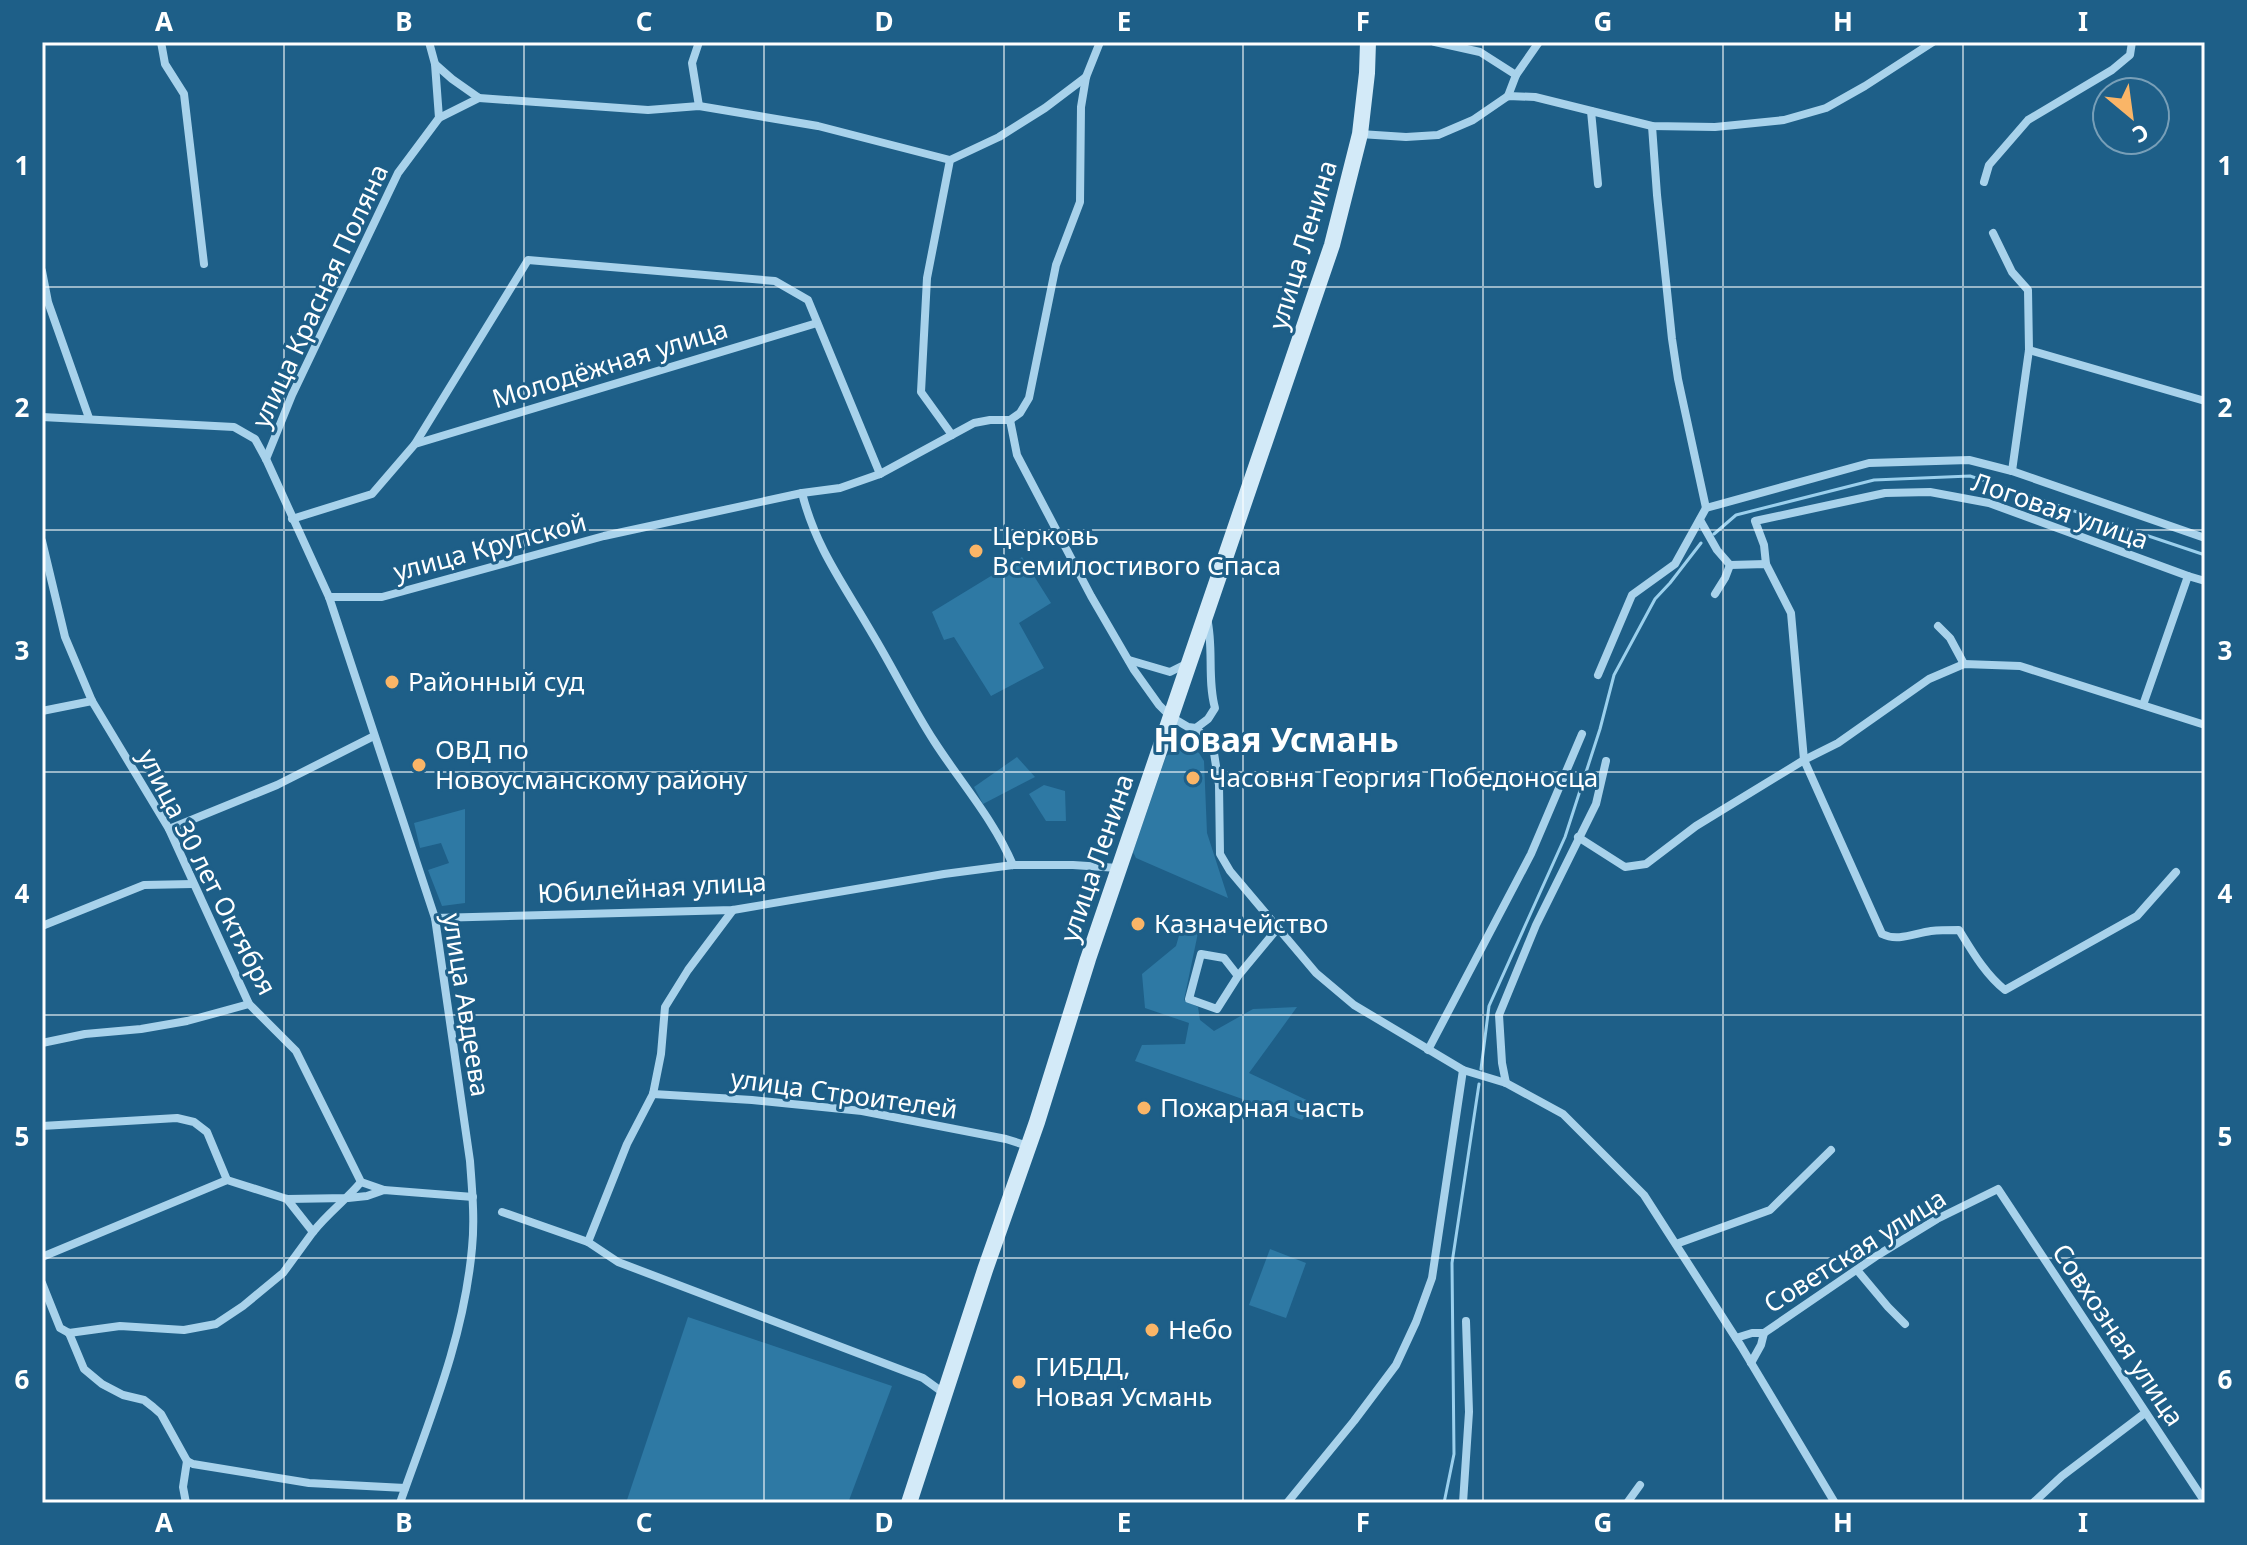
<svg xmlns="http://www.w3.org/2000/svg" width="2247" height="1545" viewBox="0 0 2247 1545" font-family="'Noto Sans',sans-serif">
<style>
.green{fill:#2e79a4}
.lines{fill:none;stroke-linecap:round;stroke-linejoin:round}
.stream{stroke:#9bd0ed;stroke-width:3}
.street{stroke:#a8d2eb;stroke-width:8}
.secondary{stroke:#d3eaf8;stroke-width:16}
.grid{fill:none;stroke:#fff;stroke-width:2;stroke-opacity:0.55}
.poi-dot{fill:#fab567;stroke:#1e5f88;stroke-width:3}
.labels{text-anchor:middle;stroke-width:6;stroke-linejoin:round;paint-order:stroke}
.street-label{font-size:26px;fill:#fff;stroke:#1e5f88}
.poi-label{font-size:26px;fill:#fff;stroke:#1e5f88;text-anchor:start}
.district-label{font-size:34px;font-weight:bold;fill:#fff;stroke:#1e5f88}
.neatline{fill:none;stroke:#fff;stroke-width:3}
.grid-label{font-size:26px;text-anchor:middle;font-weight:bold;fill:#fff}
</style>
<rect width="100%" height="100%" fill="#1e5f88"/>
<g class="green">
<polygon points="1022,557 1051,603 1019,623 1044,668 991,696 954,637 944,640 932,612"/>
<polygon points="1191,748 1199,753 1204,761 1207,833 1228,898 1136,858 1133,852 1166,756 1178,750"/>
<polygon points="1017,757 1035,777 983,804 974,787"/>
<polygon points="1044,785 1065,791 1066,821 1046,821 1029,794"/>
<polygon points="465,809 465,903 442,906 428,870 449,863 441,843 420,848 414,823"/>
<polygon points="1183,922 1199,928 1184,1000 1198,1007 1200,1020 1214,1031 1253,1009 1297,1007 1249,1073 1315,1104 1302,1120 1135,1061 1142,1045 1185,1044 1189,1023 1145,1008 1142,974 1176,946"/>
<polygon points="1270,1249 1306,1263 1286,1318 1249,1305"/>
<polygon points="688,1317 892,1386 848,1503 626,1503"/>
</g>
<g class="lines">
<g class="stream">
<polyline points="1714,534 1736,515 1874,480 1970,476 2205,555"/>
<polyline points="1481,1069 1489,1006 1565,837 1600,729 1614,675 1655,599 1670,583 1701,543"/>
<polyline points="1444,1503 1454,1454 1452,1263 1479,1084"/>
</g>
<g class="street">
<polyline points="161,42 165,64 184,94 204,264"/>
<polyline points="429,42 435,64 452,79 479,98 648,110 699,106 818,126 950,160"/>
<polyline points="1435,42 1480,52 1516,75"/>
<polyline points="1508,96 1516,75 1539,42"/>
<polyline points="699,106 692,63 699,42"/>
<polyline points="1591,111 1598,184"/>
<polyline points="439,118 479,98"/>
<polyline points="1652,126 1657,195 1672,339 1678,379 1706,508"/>
<polyline points="1360,134 1406,137 1438,135 1473,120 1508,96 1535,97 1652,126 1715,127 1784,120 1826,108 1865,86 1933,42"/>
<polyline points="1984,182 1989,165 2028,120 2112,70 2130,55 2132,42"/>
<polyline points="1993,233 2012,272 2028,290 2029,350 2012,471"/>
<polyline points="42,271 48,302 89,418"/>
<polyline points="2029,350 2205,401"/>
<path d="M42 417 234 427 255 439 266 459 329 597 435 918 470 1161C472 1189 475 1219 472 1248 464 1338 430 1418 400 1503"/>
<polyline points="1010,420 1017,455 1091,596 1134,670 1159,705 1171,717 1188,727 1196,728 1208,741 1214,753 1219,785 1220,854 1230,871 1316,973 1354,1005 1463,1070 1506,1083 1563,1114 1644,1195 1741,1346 1835,1503"/>
<polyline points="1010,420 1020,413 1029,398 1056,265 1080,202 1081,107 1086,77 1100,42"/>
<polyline points="952,435 921,392 927,278 950,160 999,137 1045,108 1086,77"/>
<polyline points="415,444 528,260 775,281 808,300 880,474"/>
<polyline points="266,459 292,395 398,173 439,118 435,64"/>
<path d="M802 493C816 549 845 586 873 635 894 670 912 707 934 741 961 783 994 820 1013 865"/>
<polyline points="292,519 372,494 415,444 817,323"/>
<path d="M1700 520 1717 550 1730 565 1766 564 1791 613 1804 760 1882 934C1898 942 1915 933 1931 931 1940 930 1949 930 1959 930 1972 951 1985 974 2005 990L2137 916 2176 872"/>
<polyline points="42,541 65,637 92,701 169,829 249,1004 296,1051 361,1182 384,1190"/>
<polyline points="1766,564 1764,545 1755,521 1885,493 1930,492 1989,503 2188,576 2205,581"/>
<polyline points="1715,594 1725,578 1730,565"/>
<polyline points="329,597 382,597 604,536 802,493 840,488 880,474 974,423 990,420 1010,420"/>
<polyline points="1938,626 1950,638 1964,664"/>
<polyline points="1129,660 1170,672 1188,663"/>
<polyline points="1598,675 1632,595 1675,564 1706,508 1869,463 1969,460 2012,471 2205,538"/>
<polyline points="2143,705 2188,576"/>
<polyline points="42,711 92,701"/>
<path d="M1196 728 1208 719 1215 708C1207 679 1214 648 1207 618"/>
<polyline points="169,829 277,785 374,736"/>
<polyline points="1578,837 1625,867 1646,864 1696,826 1804,760 1838,743 1929,679 1964,664 2020,666 2205,725"/>
<polyline points="435,918 733,910 944,874 1013,865 1073,865 1118,868"/>
<polyline points="42,926 144,885 193,884"/>
<polyline points="1238,976 1217,1009 1189,999 1201,954 1224,958 1238,976 1277,929"/>
<polyline points="42,1043 85,1034 141,1029 187,1021 249,1004"/>
<polyline points="1428,1050 1531,854 1582,734"/>
<polyline points="1506,1083 1502,1063 1499,1015 1536,925 1596,804 1606,761"/>
<polyline points="653,1094 752,1100 862,1111 1006,1139 1028,1146"/>
<polyline points="42,1126 177,1118 194,1122 207,1132 227,1180"/>
<polyline points="502,1212 588,1242 618,1262 923,1378 945,1394"/>
<path d="M313 1232C327 1214 346 1200 361 1182"/>
<polyline points="588,1242 627,1144 653,1094 661,1054 665,1007 688,970 733,910"/>
<polyline points="1676,1244 1770,1210 1831,1150"/>
<polyline points="42,1257 227,1180 287,1199 348,1198 367,1196 384,1190 473,1197"/>
<polyline points="1857,1270 1888,1307 1905,1324"/>
<polyline points="42,1283 60,1328 69,1333"/>
<polyline points="69,1333 84,1369 102,1384 123,1395 144,1400 153,1407 161,1414 187,1461 193,1464 309,1483 405,1488"/>
<polyline points="69,1333 120,1326 184,1330 216,1324 243,1306 283,1273 313,1232 287,1199"/>
<polyline points="1736,1338 1752,1333 1764,1333"/>
<polyline points="1751,1363 1761,1345 1764,1333 1878,1255 1937,1219 1998,1189 2205,1502"/>
<polyline points="186,1503 183,1487 187,1461"/>
<polyline points="1287,1503 1354,1421 1396,1365 1416,1322 1432,1278 1463,1070"/>
<polyline points="1463,1503 1469,1412 1466,1321"/>
<polyline points="1627,1503 1640,1485"/>
<polyline points="2033,1503 2062,1476 2145,1413"/>
</g>
<polyline class="secondary" points="909,1503 985,1270 1037,1122 1088,959 1332,245 1360,134 1367,73 1368,42"/>
</g>
<path class="grid" d="M284 42V1503M524 42V1503M764 42V1503M1004 42V1503M1243 42V1503M1483 42V1503M1723 42V1503M1963 42V1503M42 287H2205M42 530H2205M42 772H2205M42 1015H2205M42 1258H2205"/>
<g class="poi-dot">
<circle cx="976" cy="551" r="8"/>
<circle cx="392" cy="682" r="8"/>
<circle cx="419" cy="765" r="8"/>
<circle cx="1193" cy="778" r="8"/>
<circle cx="1138" cy="924" r="8"/>
<circle cx="1144" cy="1108" r="8"/>
<circle cx="1152" cy="1330" r="8"/>
<circle cx="1019" cy="1382" r="8"/>
</g>
<g class="labels">
<g class="street-label">
<text transform="translate(1303 245) rotate(-73)" y="9">улица Ленина</text>
<text transform="translate(320 296) rotate(-65)" y="9">улица Красная Поляна</text>
<text transform="translate(610 364) rotate(-17)" y="9">Молодёжная улица</text>
<text transform="translate(2060 511) rotate(19)" y="9">Логовая улица</text>
<text transform="translate(490 547) rotate(-15)" y="9">улица Крупской</text>
<text transform="translate(1097 858) rotate(-71)" y="9">улица Ленина</text>
<text transform="translate(207 872) rotate(63)" y="9">улица 30 лет Октября</text>
<text transform="translate(652 888) rotate(-3)" y="9">Юбилейная улица</text>
<text transform="translate(466 1005) rotate(81)" y="9">улица Авдеева</text>
<text transform="translate(844 1094) rotate(8)" y="9">улица Строителей</text>
<text transform="translate(1855 1251) rotate(-32)" y="9">Советская улица</text>
<text transform="translate(2118 1335) rotate(56)" y="9">Совхозная улица</text>
</g>
<g class="poi-label">
<text x="992" y="545">Церковь<tspan x="992" dy="30">Всемилостивого Спаса</tspan></text>
<text x="408" y="691">Районный суд</text>
<text x="435" y="759">ОВД по<tspan x="435" dy="30">Новоусманскому району</tspan></text>
<text x="1209" y="787">Часовня Георгия Победоносца</text>
<text x="1154" y="933">Казначейство</text>
<text x="1160" y="1117">Пожарная часть</text>
<text x="1168" y="1339">Небо</text>
<text x="1035" y="1376">ГИБДД,<tspan x="1035" dy="30">Новая Усмань</tspan></text>
</g>
<g class="district-label">
<text x="1276" y="752">Новая Усмань</text>
</g>
</g>
<rect width="2247" height="1545" fill="none" stroke="#1e5f88" stroke-width="88"/>
<g transform="translate(2131 116) rotate(151)"><circle r="38" fill="#1e5f88" stroke="#789fb8" stroke-width="2"/>
<path d="M0-6L14 30L0 20L-14 30Z" fill="#fab567"/>
<text y="-12" font-size="22" font-weight="bold" text-anchor="middle" fill="#ffffff">С</text>
</g>
<rect x="44" y="44" width="2159" height="1457" class="neatline"/>
<g class="grid-label">
<text x="164" y="31">A</text>
<text x="404" y="31">B</text>
<text x="644" y="31">C</text>
<text x="884" y="31">D</text>
<text x="1124" y="31">E</text>
<text x="1363" y="31">F</text>
<text x="1603" y="31">G</text>
<text x="1843" y="31">H</text>
<text x="2083" y="31">I</text>
<text x="22" y="175">1</text>
<text x="2225" y="175">1</text>
<text x="22" y="417">2</text>
<text x="2225" y="417">2</text>
<text x="22" y="660">3</text>
<text x="2225" y="660">3</text>
<text x="22" y="903">4</text>
<text x="2225" y="903">4</text>
<text x="22" y="1146">5</text>
<text x="2225" y="1146">5</text>
<text x="22" y="1389">6</text>
<text x="2225" y="1389">6</text>
<text x="164" y="1532">A</text>
<text x="404" y="1532">B</text>
<text x="644" y="1532">C</text>
<text x="884" y="1532">D</text>
<text x="1124" y="1532">E</text>
<text x="1363" y="1532">F</text>
<text x="1603" y="1532">G</text>
<text x="1843" y="1532">H</text>
<text x="2083" y="1532">I</text>
</g>
</svg>
